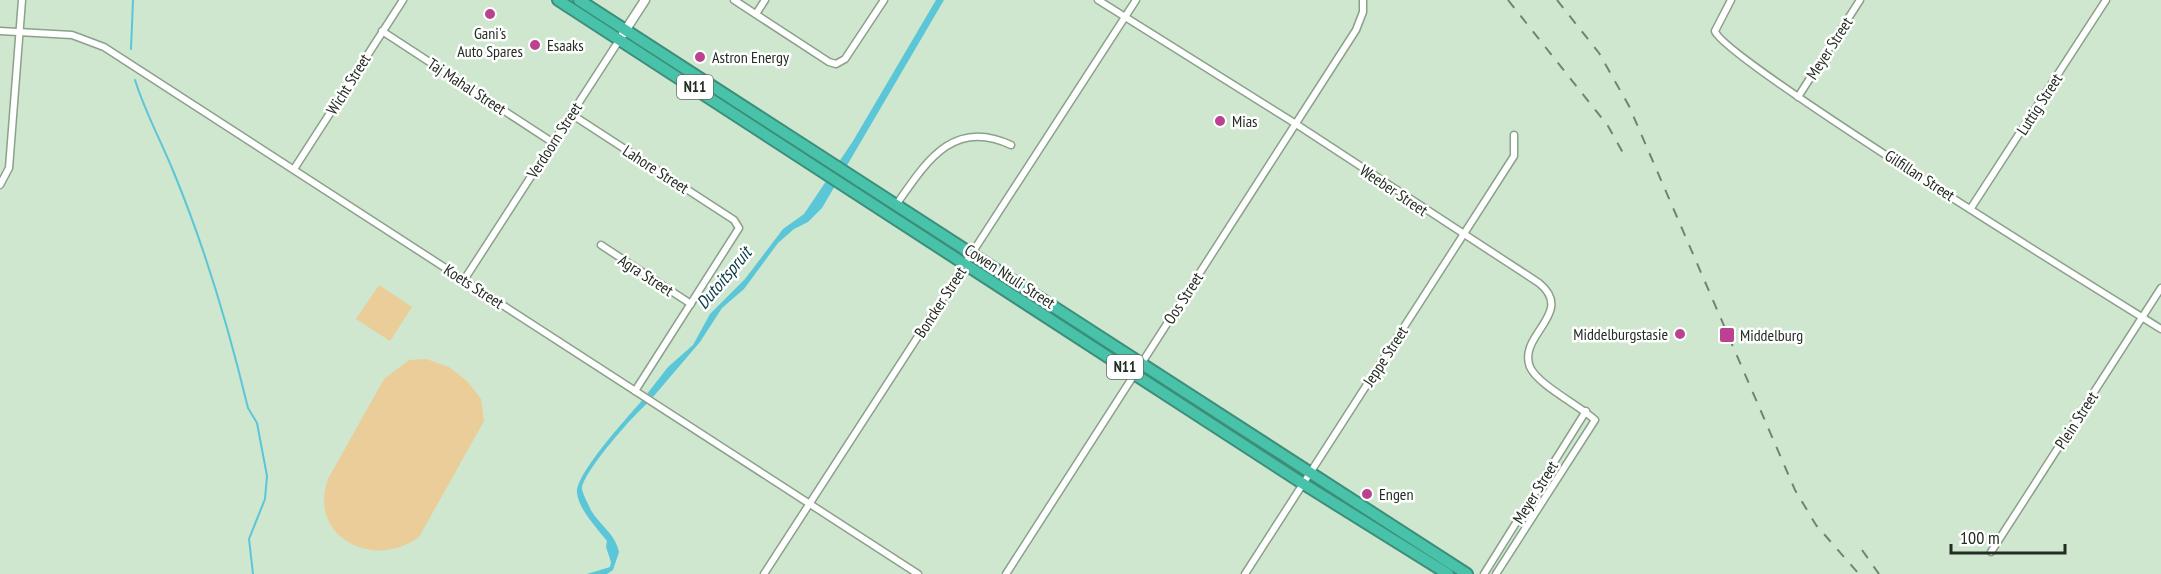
<svg xmlns="http://www.w3.org/2000/svg" width="2161" height="574" viewBox="0 0 2161 574" font-family="'PT Sans Narrow',sans-serif">
<style>
.green{fill:#ebcd99}
.water{fill:#5bc6d7}
.lines{fill:none;stroke-linecap:round;stroke-linejoin:round}
.stream{stroke:#5bc6d7;stroke-width:2}
.street-casing{stroke:#8aa18a;stroke-width:9}
.secondary-casing{stroke:#8aa18a;stroke-width:11}
.highway-casing{stroke:#3c8e7b;stroke-width:14}
.street{stroke:#fff;stroke-width:6}
.secondary{stroke:#fff;stroke-width:8}
.highway{stroke:#49c2aa;stroke-width:10}
.rail{stroke:#738373;stroke-width:2;stroke-dasharray:10 10;stroke-linecap:butt}
.poi-dot{fill:#bc4191;stroke:#fff;stroke-width:2}
.labels{text-anchor:middle;stroke-width:5;stroke-linejoin:round;paint-order:stroke}
.shield{fill:#fff;stroke:#666c66;stroke-width:1.5}
.shield-label{font-size:15px;font-weight:bold;fill:#242d24}
.poi-label{font-size:16px;fill:#242d24;stroke:#fff;text-anchor:start}
.street-label{font-size:16px;fill:#242d24;stroke:#fff}
.water-label{font-size:18px;font-style:italic;fill:#083c44;stroke:#fff}
</style>
<rect width="100%" height="100%" fill="#cee7ce"/>
<g class="green">
<polygon points="379,285 412,307 390,341 356,319"/>
<path d="M426 359 449 367 467 381 481 399 484 421 419 537C373 571 307 536 328 479L384 379 409 360Z"/>
</g>
<g class="water">
<polygon points="936,0 944,0 822,208 808,222 794,229 778,243 744,289 722,308 700,342 653,397 647,394 668,367 693,345 710,314 745,279 783,229 804,214 853,141"/>
<path d="M644 398 649 402C635 413 582 473 582 489 583 494 587 502 589 506 596 523 615 532 619 552L613 570 607 574H587L610 567 611 562 606 547 607 541C597 528 579 510 577 493 575 474 629 416 644 398Z"/>
</g>
<g class="lines">
<g class="stream">
<polyline points="131,49 133,0"/>
<path d="M135 80C145 112 161 141 174 173 205 248 229 329 248 408L257 423 267 476 265 499 249 539 253 574"/>
</g>
<defs>
<g id="street">
<polyline points="734,0 829,62 836,64 845,59 884,0"/>
<path d="M1098 0 1296 124 1539 283C1576 313 1517 335 1530 367 1538 385 1579 405 1595 420L1496 574"/>
<path d="M1731 0 1715 31C1722 58 2108 296 2161 329"/>
<polyline points="756,14 765,0"/>
<polyline points="0,31 72,35 104,47 918,574"/>
<polyline points="382,31 552,142"/>
<polyline points="1798,97 1860,0"/>
<polyline points="571,114 734,220 739,228 635,391"/>
<polyline points="294,169 403,0"/>
<polyline points="0,185 9,168 22,0"/>
<path d="M896 205C925 164 952 117 1011 145"/>
<polyline points="1971,208 2106,0"/>
<polyline points="601,245 691,304"/>
<polyline points="464,280 620,39"/>
<polyline points="1991,552 2161,288"/>
<polyline points="764,574 1136,0"/>
<polyline points="1006,574 1356,30 1363,12 1363,0"/>
<polyline points="1245,574 1514,156 1514,135"/>
<polyline points="1484,574 1586,411"/>
</g>
<polyline id="secondary" points="623,34 645,0"/>
<g id="highway">
<polyline points="558,0 1302,483 1448,574"/>
<polyline points="579,0 1467,574"/>
</g>
</defs>
<use href="#street" class="street-casing"/>
<use href="#secondary" class="secondary-casing"/>
<use href="#highway" class="highway-casing"/>
<use href="#street" class="street"/>
<use href="#secondary" class="secondary"/>
<use href="#highway" class="highway"/>
<g class="rail">
<polyline points="1508,0 1608,126 1627,160"/>
<polyline points="1557,0 1599,53 1629,106 1795,490 1816,525 1859,574"/>
<polyline points="1862,550 1879,574"/>
</g>
</g>
<g class="poi-dot">
<circle cx="490" cy="14" r="6"/>
<circle cx="535" cy="45" r="6"/>
<circle cx="700" cy="57" r="6"/>
<circle cx="1220" cy="121" r="6"/>
<circle cx="1680" cy="334" r="6"/>
<rect x="1719" y="327" width="16" height="16" rx="3"/>
<circle cx="1367" cy="494" r="6"/>
</g>
<g class="labels">
<g class="shield">
<rect x="677" y="75" width="36" height="24" rx="4.5"/>
<rect x="1107" y="355" width="36" height="24" rx="4.5"/>
</g>
<g class="shield-label">
<text x="695" y="92">N11</text>
<text x="1125" y="372">N11</text>
</g>
<g class="poi-label">
<text x="490" y="39" text-anchor="middle">Gani's<tspan x="490" dy="18">Auto Spares</tspan></text>
<text x="547" y="51">Esaaks</text>
<text x="712" y="63">Astron Energy</text>
<text x="1232" y="127">Mias</text>
<text x="1668" y="340" text-anchor="end">Middelburgstasie</text>
<text x="1740" y="341">Middelburg</text>
<text x="1379" y="500">Engen</text>
</g>
<g class="street-label">
<text transform="translate(1829 48) rotate(-57)" y="6">Meyer Street</text>
<text transform="translate(348 84) rotate(-58)" y="6">Wicht Street</text>
<text transform="translate(467 86) rotate(33)" y="6">Taj Mahal Street</text>
<text transform="translate(2039 104) rotate(-57)" y="6">Luttig Street</text>
<text transform="translate(554 140) rotate(-57)" y="6">Verdoorn Street</text>
<text transform="translate(656 169) rotate(33)" y="6">Lahore Street</text>
<text transform="translate(1920 175) rotate(33)" y="6">Gilfillan Street</text>
<text transform="translate(1394 190) rotate(34)" y="6">Weeber Street</text>
<text transform="translate(646 275) rotate(33)" y="6">Agra Street</text>
<text transform="translate(1010 276) rotate(33)" y="6">Cowen Ntuli Street</text>
<text transform="translate(474 286) rotate(33)" y="6">Koets Street</text>
<text transform="translate(1183 298) rotate(-57)" y="6">Oos Street</text>
<text transform="translate(940 302) rotate(-57)" y="6">Boncker Street</text>
<text transform="translate(1385 356) rotate(-57)" y="6">Jeppe Street</text>
<text transform="translate(2076 420) rotate(-57)" y="6">Plein Street</text>
<text transform="translate(1535 492) rotate(-58)" y="6">Meyer Street</text>
</g>
<g class="water-label">
<text transform="translate(724 278) rotate(-50)" y="6">Dutoitspruit</text>
</g>
</g>
<path d="M1951 544v9h114v-9" fill="none" stroke="#242d24" stroke-width="3"/>
<text x="1960" y="544" font-size="18" fill="#242d24" stroke="#ffffff" stroke-width="4.5" paint-order="stroke">100 m</text>
</svg>
